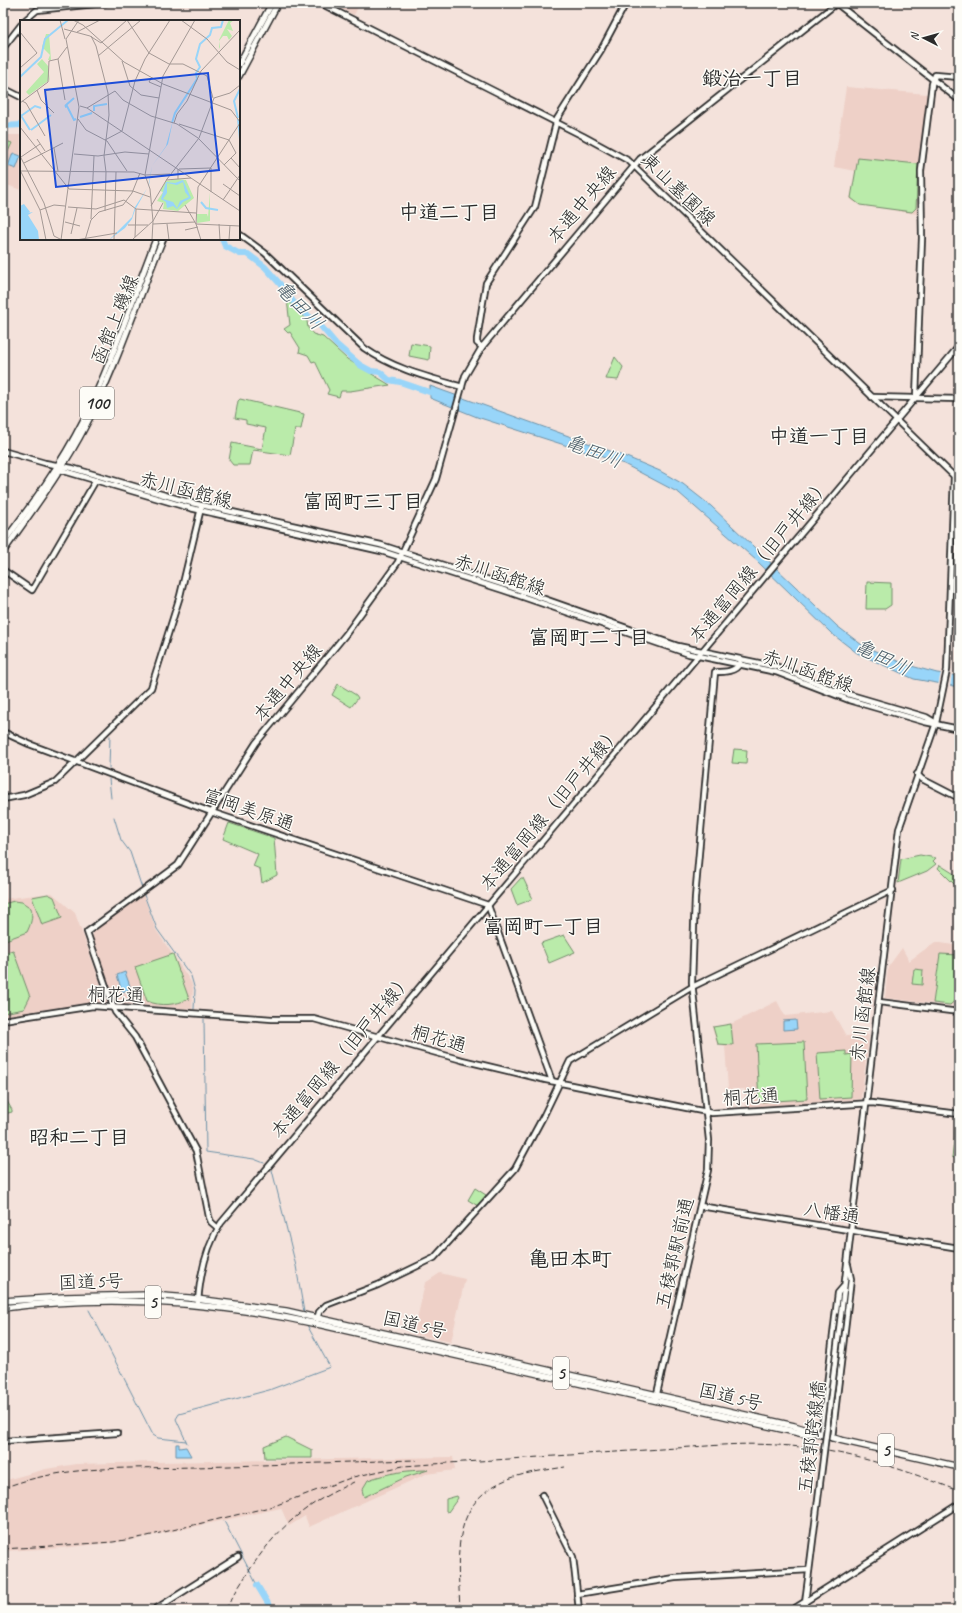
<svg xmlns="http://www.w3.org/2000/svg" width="962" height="1613" viewBox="0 0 962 1613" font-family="Caveat,'Klee One',sans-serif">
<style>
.built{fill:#eed0c7}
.green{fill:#baebaa;stroke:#728b6a}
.water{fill:#98d5f9;stroke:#6c91a7}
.pier{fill:#f4e2db}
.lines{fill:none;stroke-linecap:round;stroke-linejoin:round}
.stream{stroke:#6c91a7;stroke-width:1}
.river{stroke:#98d5f9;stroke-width:6}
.secondary-casing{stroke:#2b2b2b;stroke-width:8}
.primary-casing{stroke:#2b2b2b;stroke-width:8}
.highway-casing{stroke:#2b2b2b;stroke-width:8}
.secondary{stroke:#fdfcf7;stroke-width:4.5}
.primary{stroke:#fdfcf7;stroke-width:5}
.highway{stroke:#fdfcf7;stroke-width:5.5}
.rail{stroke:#2b2b2b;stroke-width:1;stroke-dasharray:6 3;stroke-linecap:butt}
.secondary-bridge-casing{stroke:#2b2b2b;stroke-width:8;stroke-linecap:butt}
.secondary-bridge{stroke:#fdfcf7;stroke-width:4.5}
.labels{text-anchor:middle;stroke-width:3;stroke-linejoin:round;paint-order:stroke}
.shield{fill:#fdfcf7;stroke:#6a6a68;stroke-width:1}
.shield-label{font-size:18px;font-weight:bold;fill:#2b2b2b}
.street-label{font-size:19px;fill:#2b2b2b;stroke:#fdfcf7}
.neighbourhood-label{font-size:20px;font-weight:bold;fill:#2b2b2b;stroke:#fdfcf7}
.water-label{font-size:20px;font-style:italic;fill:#4c5e69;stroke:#fdfcf7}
.quarter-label{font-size:21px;font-weight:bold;fill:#2b2b2b;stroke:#fdfcf7}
.inset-river{fill:none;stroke:#98d5f9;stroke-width:2}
.inset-road{fill:none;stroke:#a49995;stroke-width:1}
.view{fill:#1d4ed8;fill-opacity:0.15;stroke:#1d4ed8;stroke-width:2}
.inset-edge{fill:none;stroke:#2b2b2b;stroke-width:2}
</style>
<rect width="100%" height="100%" fill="#f4e2db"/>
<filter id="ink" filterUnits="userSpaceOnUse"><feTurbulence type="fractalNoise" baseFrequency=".025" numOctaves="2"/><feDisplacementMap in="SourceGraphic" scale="8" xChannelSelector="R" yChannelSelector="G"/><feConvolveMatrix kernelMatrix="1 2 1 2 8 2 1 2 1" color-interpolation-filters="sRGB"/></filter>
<g filter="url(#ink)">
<g class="built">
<polygon points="330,3 360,3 354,15"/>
<polygon points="846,87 927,94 919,164 917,214 859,205 850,199 855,171 834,167"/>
<polygon points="3,135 21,135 21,190 4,184 3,182"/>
<polygon points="52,893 75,913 107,1002 80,1004 3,1016 3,899"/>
<polygon points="143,894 156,930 191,982 193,988 192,1009 118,1003 116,1002 92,938 94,931"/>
<polygon points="935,942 959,946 959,1000 951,1006 885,998 888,967 902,948 909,961"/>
<polygon points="777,1001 785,1016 832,1011 846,1036 869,1035 861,1099 746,1107 745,1089 728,1089 725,1046 717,1044 712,1027 733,1023"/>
<polygon points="440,1273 465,1279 451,1342 414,1334 425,1283"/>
<polygon points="453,1457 455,1470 426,1474 309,1527 305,1516 289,1526 281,1508 127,1541 62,1548 3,1551 3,1481 46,1469 77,1464 155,1462"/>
</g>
<g class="green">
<polygon points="3,140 12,143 3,162"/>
<polygon points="858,158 918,164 916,208 912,212 860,205 851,198"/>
<polygon points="287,299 307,321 308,328 313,334 323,337 347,359 390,385 350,391 341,391 339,397 327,394 329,390 315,361 312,362 308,355 299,352 300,348 290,332 288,333 284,329 290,325"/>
<polygon points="411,343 430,346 429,360 409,356"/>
<polygon points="615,357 623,367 618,380 606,379"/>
<polygon points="240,399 304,414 301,429 295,429 290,455 253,450 250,465 233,465 229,460 232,443 262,449 266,428 246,424 246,420 235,418 238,401"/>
<polygon points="867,582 891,583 891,605 885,609 866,609"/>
<polygon points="338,684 356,695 358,698 351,707 332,695"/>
<polygon points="734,749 747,750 746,764 732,763"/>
<polygon points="229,823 274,838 277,875 262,883 260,869 253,866 258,854 223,839"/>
<polygon points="920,855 936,858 933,861 936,864 927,871 898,883 901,859"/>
<polygon points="940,865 959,877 959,889 938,868"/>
<polygon points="521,878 523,878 533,899 517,905 511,889"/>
<polygon points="48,894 54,897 62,918 42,925 32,897"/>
<path d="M14 901 22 902 31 908C33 917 31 924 27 932L3 941V904Z"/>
<polygon points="564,935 575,952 549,963 541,943"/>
<polygon points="13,950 30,997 24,1009 3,1013 3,953"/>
<path d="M173 954 189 999C175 1005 161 1007 147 1001L135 967Z"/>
<polygon points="940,954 959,955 959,997 950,1005 933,1003"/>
<polygon points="914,969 923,970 922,985 912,984"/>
<polygon points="731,1024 733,1045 718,1044 713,1027"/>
<polygon points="804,1042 807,1099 759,1102 756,1044"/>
<polygon points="846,1051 846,1055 852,1054 851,1097 820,1099 817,1053"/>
<polygon points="3,1094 12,1110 12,1112 4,1114"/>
<polygon points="959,1117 959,1160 952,1157 957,1119"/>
<polygon points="475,1188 486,1195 478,1206 468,1200"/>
<polygon points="286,1437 312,1450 312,1458 265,1458 264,1446"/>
<path d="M428 1470 406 1477 364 1497 362 1490 368 1480C388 1473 407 1470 428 1470Z"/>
<polygon points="457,1496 458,1498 448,1512 446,1511 446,1499"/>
</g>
<g class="water">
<polygon points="13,153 21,156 16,169 8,166"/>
<polygon points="430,386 624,456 660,471 683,484 711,506 837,626 862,645 904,664 937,673 959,676 959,687 914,679 857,653 831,633 757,561 679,493 624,464 477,417 430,398"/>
<polygon points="125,972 131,989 122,992 117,975"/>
<polygon points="796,1020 797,1029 783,1030 783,1021"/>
<polygon points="176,1444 179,1444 179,1448 186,1447 191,1456 176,1456"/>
</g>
<polygon class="pier" points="941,672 952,673 950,688 938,686"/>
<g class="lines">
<g class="stream">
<polyline points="109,768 110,736"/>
<polyline points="109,779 111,798"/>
<polyline points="114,817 121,840 130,852 142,888"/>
<polyline points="144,895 157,929 191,976 195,990 194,1009"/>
<polyline points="204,1019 206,1152 254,1159 264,1163"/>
<polyline points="272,1170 296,1266 304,1312"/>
<polyline points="89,1310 107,1344"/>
<polyline points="108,1347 153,1435 158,1438 186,1441"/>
<polyline points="187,1443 176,1419 179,1414 269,1390 330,1367 307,1325"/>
<polyline points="224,1521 257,1585"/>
</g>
<g class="river">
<polyline points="3,126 21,125"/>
<polyline points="222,239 225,246 240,254 248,254 265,267 280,284 298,308 319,324 336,344 360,365 371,371 380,372 389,380 400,382 438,395"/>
<polyline points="257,1585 272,1610"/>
</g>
<defs>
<g id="secondary">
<polyline points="320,3 583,136 629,161 959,481"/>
<polyline points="836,3 959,100"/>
<polyline points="24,21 37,10 105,3"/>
<polyline points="3,48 21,25"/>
<polyline points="3,88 21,97"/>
<path d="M239 234 265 253 364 348C394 369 427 377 462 387"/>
<polyline points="482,347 477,343 477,339 486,283 535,207 557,119 601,50 626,3"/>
<polyline points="872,397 959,399"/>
<polyline points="916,397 922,238 921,171 932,84 935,75 959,77"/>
<polyline points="3,451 45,463 72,468 192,503 381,545 505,585 678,646 778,667 834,690 926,717 936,723"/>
<polyline points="57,469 190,508 381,551 503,590 689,654 776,672 849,700 925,722 959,729"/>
<polyline points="3,570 32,590 96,480"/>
<polyline points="3,732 29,744 211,812 488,905 552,1081"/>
<polyline points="917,774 922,779 959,798"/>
<polyline points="3,799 24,795 55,782 151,688 180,596 201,508"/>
<polyline points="879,1002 959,1012"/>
<polyline points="3,1020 93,1006 272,1019 314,1019 462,1060 546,1080 712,1113 872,1103 959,1114"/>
<polyline points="700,1206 959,1248"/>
<polyline points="218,1228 211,1222 209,1217 196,1151 135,1037 115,1012 87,932 178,865 256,743 346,634 398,562 436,479 465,376 482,347 640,159 837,3"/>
<path d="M198 1302C200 1274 206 1247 221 1223L959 346"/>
<polyline points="841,1314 899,829 936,723 947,670 954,476"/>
<polyline points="317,1320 319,1312 326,1305 378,1285 434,1258 515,1169 544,1115 570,1061 692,987 893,890"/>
<path d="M656 1398 708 1170 709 1140 692 982 695 898 715 672C724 672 736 672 740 663"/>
<polyline points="821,1435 838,1293 844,1286"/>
<polyline points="832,1438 851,1279 848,1265"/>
<polyline points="3,1441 117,1433"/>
<polyline points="542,1495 573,1557 579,1610"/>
<polyline points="577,1594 675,1578 809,1570"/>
<polyline points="154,1610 238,1557"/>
<polyline points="792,1610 959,1504"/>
<polyline points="804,1610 810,1564"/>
</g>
<g id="primary">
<polyline points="239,64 272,3"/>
<polyline points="239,76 278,3"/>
<path d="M3 543C32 504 61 465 83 421 112 363 132 300 156 239"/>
<path d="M3 552C32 511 63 470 86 425 117 366 137 301 163 239"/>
</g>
<g id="highway">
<polyline points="3,1301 65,1297 150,1295 189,1298 286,1311 794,1426 840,1440 959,1467"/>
<path d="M3 1308C109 1294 218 1302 322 1325L804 1434 813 1433"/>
</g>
</defs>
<use href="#secondary" class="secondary-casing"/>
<use href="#primary" class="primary-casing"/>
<use href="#highway" class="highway-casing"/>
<use href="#secondary" class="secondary"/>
<use href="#primary" class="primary"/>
<use href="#highway" class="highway"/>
<g class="rail">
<path d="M3 1488C67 1464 128 1469 195 1467 269 1465 343 1462 416 1460"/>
<path d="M3 1549 113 1542 143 1537 274 1506 353 1477 403 1466 722 1445C811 1440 878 1459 959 1491"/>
<path d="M225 1610C262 1547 285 1513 354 1482"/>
<path d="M460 1610C458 1557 449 1500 511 1478 528 1472 547 1470 565 1467"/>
</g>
<defs>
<polyline id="secondary-bridge" points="810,1564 841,1314"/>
</defs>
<use href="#secondary-bridge" class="secondary-bridge-casing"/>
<use href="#secondary-bridge" class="secondary-bridge"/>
</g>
</g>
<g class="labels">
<g class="shield">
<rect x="80" y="387" width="34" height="32" rx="3"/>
<rect x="145" y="1286" width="16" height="32" rx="3"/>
<rect x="553" y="1357" width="16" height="32" rx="3"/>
<rect x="878" y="1434" width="16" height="32" rx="3"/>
</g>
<g class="shield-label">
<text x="97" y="409">100</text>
<text x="153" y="1308">5</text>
<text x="561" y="1379">5</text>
<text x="886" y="1456">5</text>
</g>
<g class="street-label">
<text transform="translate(679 189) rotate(44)" y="7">東山墓園線</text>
<text transform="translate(581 204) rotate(-50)" y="7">本通中央線</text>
<text transform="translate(114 319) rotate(-68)" y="7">函館上磯線</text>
<text transform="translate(186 489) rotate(14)" y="7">赤川函館線</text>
<text transform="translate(759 560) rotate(-50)" y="7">本通富岡線（旧戸井線）</text>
<text transform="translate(500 574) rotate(18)" y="7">赤川函館線</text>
<text transform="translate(808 670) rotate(19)" y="7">赤川函館線</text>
<text transform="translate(287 682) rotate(-50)" y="7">本通中央線</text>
<text transform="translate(550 808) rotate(-50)" y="7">本通富岡線（旧戸井線）</text>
<text transform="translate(249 809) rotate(19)" y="7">富岡美原通</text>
<text transform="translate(116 994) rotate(2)" y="7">桐花通</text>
<text transform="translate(862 1014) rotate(-83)" y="7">赤川函館線</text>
<text transform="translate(439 1038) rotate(16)" y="7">桐花通</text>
<text transform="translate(341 1055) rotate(-50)" y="7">本通富岡線（旧戸井線）</text>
<text transform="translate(751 1096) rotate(-3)" y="7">桐花通</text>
<text transform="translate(832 1212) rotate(9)" y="7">八幡通</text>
<text transform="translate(674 1253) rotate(-77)" y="7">五稜郭駅前通</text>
<text transform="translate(91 1281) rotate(-2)" y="7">国道5号</text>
<text transform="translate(415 1324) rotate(13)" y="7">国道5号</text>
<text transform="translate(731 1396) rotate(13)" y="7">国道5号</text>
<text transform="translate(811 1437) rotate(-83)" y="7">五稜郭跨線橋</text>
</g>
<g class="neighbourhood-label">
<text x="752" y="85">鍛治一丁目</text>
<text x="449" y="219">中道二丁目</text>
<text x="819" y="443">中道一丁目</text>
<text x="363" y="508">富岡町三丁目</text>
<text x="589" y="644">富岡町二丁目</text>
<text x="543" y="933">富岡町一丁目</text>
<text x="79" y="1144">昭和二丁目</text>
</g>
<g class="water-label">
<text transform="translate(300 305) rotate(46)" y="7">亀田川</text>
<text transform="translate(594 451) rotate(21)" y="7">亀田川</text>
<text transform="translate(883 657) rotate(25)" y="7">亀田川</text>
</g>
<g class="quarter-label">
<text x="570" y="1266">亀田本町</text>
</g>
</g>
<g transform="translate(20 20)">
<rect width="220" height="220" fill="#f4e2db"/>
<path d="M209 0H214L210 3 213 11 207 9 212 16 209 20 207 16H203L199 21 200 27 199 29V20ZM26 14H29L31 40H28L30 35 22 27ZM22 39 28 46 30 62 28 56V61L9 75 6 72 24 52 17 44ZM158 159 166 160 174 178 158 191 143 189 144 183 137 181 143 172 140 171 146 161ZM190 172V201L177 203V194H187L188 197Z" fill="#baebaa"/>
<path d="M153 100 148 124 132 146 129 165 115 190 112 199 105 208 89 220 112 197 115 187 128 167 132 146 146 126ZM163 160 171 178 163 182 157 189 153 186 147 188 146 182 141 179 146 162 155 163ZM163 162 165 172 169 177 160 181 157 188 153 182 143 179 147 173V163L157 165ZM4 184 10 192 8 193 13 192 8 195 18 211 19 220H0V186Z" fill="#98d5f9" fill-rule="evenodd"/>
<path class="inset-river" d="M0 57 21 37 25 19 48 0M45 86 54 78M45 87 47 86 54 100 56 99M74 91V86L87 84M0 94 10 110M1 96 15 86 21 88M60 97 72 93M218 98 214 81 220 69M218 99 220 119M152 103 155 93 177 59 176 53 180 47 176 39 180 24 190 15 192 8 201 7 203 0M11 110 31 95M181 182 186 188 198 190"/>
<path class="inset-road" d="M40 0 45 19M53 0 63 5 104 42 143 64 211 90 220 102M107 0 129 33 149 44H163L187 56 193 78M161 0 187 19 207 42 220 50M44 9 70 16 81 23 107 0M0 12 17 33 0 48M57 12 80 0M71 16 76 26 88 73 89 95 84 136 86 152 85 191M78 36 121 0M38 39 45 80M102 41 110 66 121 75 139 78M132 57 129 62 141 67M17 70 21 80 34 93M2 81 6 83 25 116M0 83 28 62 29 41 38 39 47 27M60 86 67 88 220 191M67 88 95 71 103 80 131 96 157 104 178 118 220 161M58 99 66 110 87 121 107 151M154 103 157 94 167 81 181 51 220 10M159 104 209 120 216 133 204 145M0 107 49 169 113 171 130 177M17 119 25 131M85 120 102 111 115 61 125 39 150 0M34 128 38 151M54 134 78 136 105 132 129 134M0 136 24 183 34 216 42 220M1 137 20 124M211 138 220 148M4 143 43 123M159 149 191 148V172M0 150 20 190 26 220M1 151 114 152 125 155M125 155 143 56 175 0M158 159 171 158M146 160 158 159V149M203 164 220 176M203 180 220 155M165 185 176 204 220 206M131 186 147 159 179 118 194 78 210 73 220 65M48 187 76 189 104 180 116 189 176 193M20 190 34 185 45 186M71 199 74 136M45 202 60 206M133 204 175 202M147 204 149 220M199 204 200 220M108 205H128M165 210 178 207M51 214 57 188M115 217 116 189M113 219 133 201 130 169 125 155 150 154M41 220 59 87 46 19 59 0M56 220 97 213M65 220 71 200 79 192 103 185 112 173 120 153M94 220 96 152M96 220H122M132 220 133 201 143 183M181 220 176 204 178 167 220 103M209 220 210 205M220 220V203"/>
<path class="view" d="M188 53 199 150 36 167 25 70Z"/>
<rect width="220" height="220" class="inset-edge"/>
</g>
<rect width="962" height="1613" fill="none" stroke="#fdfcf7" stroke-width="16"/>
<rect x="8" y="8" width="946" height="1597" fill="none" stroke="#2b2b2b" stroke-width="1.5" filter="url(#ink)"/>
<g transform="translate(924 38) rotate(276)" stroke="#fdfcf7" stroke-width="3" paint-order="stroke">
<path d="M0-3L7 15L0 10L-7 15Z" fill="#2b2b2b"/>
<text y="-6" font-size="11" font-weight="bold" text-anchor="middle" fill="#2b2b2b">N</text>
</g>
</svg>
